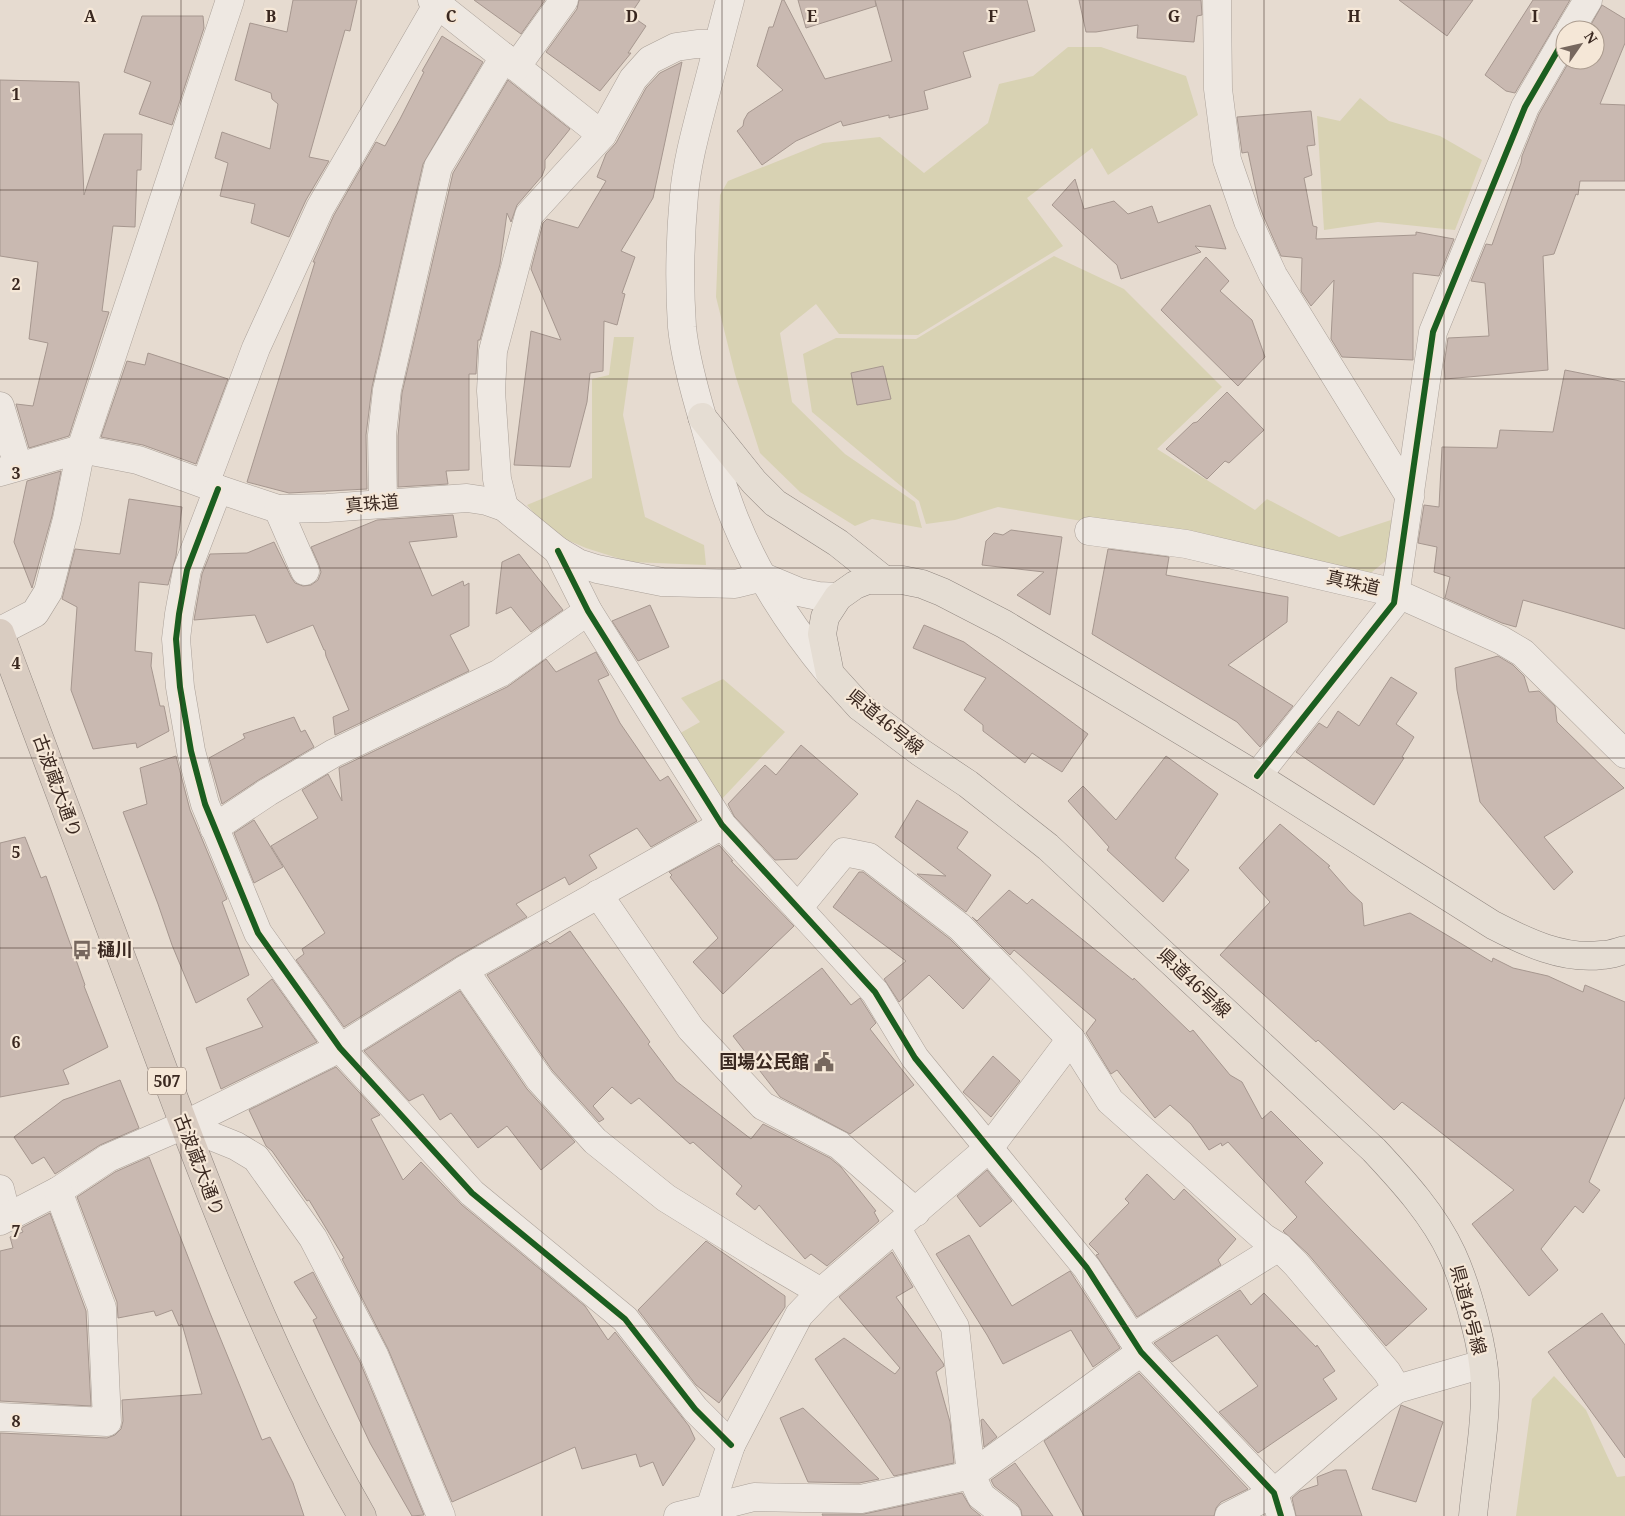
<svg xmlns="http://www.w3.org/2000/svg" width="1625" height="1516" viewBox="0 0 1625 1516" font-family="'Noto Serif','Noto Sans JP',serif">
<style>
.green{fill:#d8d2b3}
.building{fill:#c9b9b1;stroke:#a6978f}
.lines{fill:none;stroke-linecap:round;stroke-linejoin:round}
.minor-casing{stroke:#aba199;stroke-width:29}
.major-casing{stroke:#918780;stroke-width:29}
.highway-casing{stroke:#918780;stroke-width:29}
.minor{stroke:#eee8e2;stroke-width:28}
.major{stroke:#e5ddd3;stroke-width:28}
.highway{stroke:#d9ccc1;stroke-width:28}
.cycleway-casing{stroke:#f5e7d7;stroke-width:9}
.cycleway{stroke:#1b5e20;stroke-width:6}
.grid{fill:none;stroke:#3a2820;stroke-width:1;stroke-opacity:0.55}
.labels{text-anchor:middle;stroke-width:4.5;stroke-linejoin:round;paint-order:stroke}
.shield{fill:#f5e7d7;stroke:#726157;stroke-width:1}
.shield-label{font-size:16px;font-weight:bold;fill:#3a2820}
.street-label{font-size:18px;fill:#3a2820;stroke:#f5e7d7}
.poi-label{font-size:18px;font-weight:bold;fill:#3a2820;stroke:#f5e7d7;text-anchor:start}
.grid-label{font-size:16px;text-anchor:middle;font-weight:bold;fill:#3a2820;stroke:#f5e7d7;stroke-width:4.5;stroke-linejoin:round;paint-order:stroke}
</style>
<rect width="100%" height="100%" fill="#e6dbd0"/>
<g class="green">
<polygon points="1068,47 1101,47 1186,76 1198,115 1108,175 1092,148 1027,198 1063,246 918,335 839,334 816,304 780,333 792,402 845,454 915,502 922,528 872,519 855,526 800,492 760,453 735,374 716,297 720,195 728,181 823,143 880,137 924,173 988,123 999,84 1033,76"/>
<polygon points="1360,98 1389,121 1440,136 1482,160 1455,230 1378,222 1324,230 1317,116 1340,121"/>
<polygon points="1054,256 1124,289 1222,387 1157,449 1255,510 1267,499 1339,537 1391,520 1393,555 1367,576 1190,539 998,507 955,520 926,524 919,501 812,412 803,354 836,338 916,339"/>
<polygon points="614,337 634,337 623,415 645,517 704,545 706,565 630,562 586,548 551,533 527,505 592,478 592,379 609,375"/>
<polygon points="723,679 785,732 720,801 675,736 700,722 681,698"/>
<polygon points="1554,1376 1586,1410 1617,1477 1625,1476 1625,1516 1516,1516 1532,1399"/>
</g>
<g class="building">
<polygon points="293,0 357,0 350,31 345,30 309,157 329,161 306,200 289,237 251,223 255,204 220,196 228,163 215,158 222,132 270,149 278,104 272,99 271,93 235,80 250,23 287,32"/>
<polygon points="474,0 545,0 521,34"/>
<polygon points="579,0 640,0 630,15 646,26 628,53 631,53 600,91 546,52 577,9"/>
<polygon points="782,0 784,0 825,79 892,61 875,0 1027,0 1035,31 963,52 971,77 924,91 928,109 889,118 889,115 843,126 841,121 796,141 762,165 737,131 743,126 744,120 748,113 783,90 757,66 769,27 773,27"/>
<polygon points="798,0 875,0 876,6 806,28"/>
<polygon points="1079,0 1201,0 1202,15 1197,16 1194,42 1137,38 1138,25 1096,32 1086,32"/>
<polygon points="1399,0 1473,0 1447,36"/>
<polygon points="1533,0 1570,0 1515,93 1506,91 1485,75"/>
<polygon points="1602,5 1625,19 1625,43 1600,104 1625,105 1625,181 1580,181 1578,195 1576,194 1554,254 1543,256 1548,370 1445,379 1444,365 1448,338 1489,336 1485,283 1471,281 1486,244 1492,245 1521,163 1522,156 1539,114 1570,60 1595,60 1595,30 1588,30"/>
<polygon points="142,16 203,16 204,28 172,125 139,114 151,82 124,72"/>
<polygon points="442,36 483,62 423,164 372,387 366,435 367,489 289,493 247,482 315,262 313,262 334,215 376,142 385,146 400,119 424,72 422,71"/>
<polygon points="682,62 653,198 621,251 635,257 622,293 625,294 617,325 604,321 603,371 590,373 587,402 570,467 514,465 531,331 561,340 531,269 543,223 547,219 578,228 606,181 597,177 606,154 616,143 646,88 660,73"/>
<polygon points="0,80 79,82 84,195 104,134 142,134 141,170 137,170 135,227 113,226 102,311 109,312 69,436 29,448 16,404 33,406 48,343 29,339 38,262 0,256"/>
<polygon points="508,80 570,129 545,160 545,168 542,176 517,205 511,222 507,213 500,264 480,340 478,340 476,374 469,374 469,470 446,471 448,484 398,487 398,436 402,393 453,173"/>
<polygon points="1311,111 1315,145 1307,146 1312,175 1304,178 1313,226 1317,227 1316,239 1416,235 1416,232 1454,239 1439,276 1413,273 1413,360 1342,357 1331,339 1334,280 1311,306 1301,291 1302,258 1281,256 1263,215 1259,204 1248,152 1242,153 1237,117"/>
<polygon points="1075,179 1084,209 1114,201 1128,214 1152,206 1158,223 1210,205 1226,249 1195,246 1201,252 1121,279 1117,265 1052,205"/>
<polygon points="1206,257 1229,281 1220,291 1252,320 1265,357 1238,386 1161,310"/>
<polygon points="148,353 228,379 196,464 143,445 101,437 127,361 145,365"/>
<polygon points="883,366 891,399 857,405 851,373"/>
<polygon points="1565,370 1625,382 1625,629 1523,600 1516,627 1502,623 1445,598 1450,577 1434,572 1437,547 1418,543 1424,505 1439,507 1442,447 1497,448 1500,430 1553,432"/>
<polygon points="1227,392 1264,430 1229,463 1225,461 1207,479 1166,449 1193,423 1197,422"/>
<polygon points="61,471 52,516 32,588 14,542 27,481"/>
<polygon points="129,499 182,507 176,556 168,585 139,582 135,651 152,653 151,666 160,706 164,706 169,731 137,748 136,743 93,749 71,690 77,607 62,599 75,549 120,554"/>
<polygon points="453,515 457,537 409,542 432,596 463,581 464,586 469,583 469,626 450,635 469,671 335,735 333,717 349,710 326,656 325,650 324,650 313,625 267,643 255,615 194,620 202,574 210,554 247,553 274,542 291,577 295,583 303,586 311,585 318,580 321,572 319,565 311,547 377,520"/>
<polygon points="1011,530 1062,537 1050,615 1017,595 1044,572 982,565 986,541 994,533 1003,535"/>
<polygon points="1108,549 1169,557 1166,575 1288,597 1287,622 1228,665 1293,706 1260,747 1237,722 1092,634"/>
<polygon points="519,554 563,610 531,632 511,607 496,614 502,562"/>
<polygon points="650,605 669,647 638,661 612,621"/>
<polygon points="924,625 964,642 1088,734 1062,772 1032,753 1025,763 983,731 983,725 964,710 986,678 913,648"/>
<polygon points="596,652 609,675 598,680 620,723 660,781 668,776 697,821 651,847 637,828 589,855 597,868 569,885 565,877 516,904 527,917 456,957 344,1027 296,960 304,954 302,949 325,933 271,846 318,818 302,790 328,774 342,801 339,768 341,767 507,687 546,659 556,672"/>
<polygon points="1498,656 1513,665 1524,676 1529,692 1539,691 1555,706 1557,722 1624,788 1544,837 1573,872 1554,890 1480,802 1457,690 1455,668"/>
<polygon points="1391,677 1417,693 1396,724 1414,737 1402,757 1404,758 1374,805 1296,752 1319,723 1327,728 1338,711 1359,726"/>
<polygon points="294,717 301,732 305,730 314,747 260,779 222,804 209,758 245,738 243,734"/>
<polygon points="801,745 858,794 797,859 775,860 734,816 728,804 765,765 776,775"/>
<polygon points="176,756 190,810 227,899 222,902 249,975 196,1003 172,945 158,904 123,812 147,804 140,768"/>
<polygon points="1166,756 1218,794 1175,858 1189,870 1163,902 1107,850 1109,847 1068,801 1083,786 1116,820"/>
<polygon points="917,800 968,832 957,848 991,875 966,912 917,874 946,876 895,837"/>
<polygon points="254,820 283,867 254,883 234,833"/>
<polygon points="1280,824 1330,866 1328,867 1349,891 1362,903 1364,926 1410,913 1492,962 1493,958 1513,968 1548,976 1583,992 1585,985 1625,1002 1625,1097 1589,1182 1600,1190 1583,1213 1575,1206 1541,1249 1558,1270 1529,1296 1472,1224 1514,1190 1402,1102 1394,1110 1318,1040 1316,1042 1220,955 1270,902 1239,868"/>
<polygon points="25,837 41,878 46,876 85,985 84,986 108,1047 63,1070 69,1084 0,1097 0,843"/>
<polygon points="719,845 733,861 731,861 794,926 723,994 693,962 718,938 670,877 672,875 669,872"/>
<polygon points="859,872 863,872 950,939 990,979 963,1009 929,975 899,1002 884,979 906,961 833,907"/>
<polygon points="1009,890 1027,904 1032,899 1133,980 1134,978 1190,1032 1193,1030 1230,1075 1242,1082 1262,1119 1271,1111 1323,1163 1305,1182 1427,1309 1386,1346 1308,1254 1283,1231 1297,1217 1228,1142 1222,1146 1221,1143 1209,1150 1191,1124 1170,1105 1155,1118 1117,1070 1111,1074 1086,1033 1096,1020 1014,950 1010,955 972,917 977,921"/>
<polygon points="570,931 650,1042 648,1044 676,1081 751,1139 763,1124 830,1158 841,1167 876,1211 874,1212 879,1221 827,1266 811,1254 805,1259 759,1205 755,1210 736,1194 742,1186 693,1142 690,1144 639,1098 631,1104 612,1087 593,1106 604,1119 599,1122 552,1070 487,975 547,941 550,944"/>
<polygon points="822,968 851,1005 860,998 862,1001 876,1023 870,1029 914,1085 850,1134 780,1097 733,1036"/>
<polygon points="272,979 317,1042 221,1089 206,1048 263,1027 247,999"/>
<polygon points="460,991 527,1089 575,1142 541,1170 507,1126 478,1148 451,1113 440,1120 423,1094 409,1101 364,1051"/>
<polygon points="993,1056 1020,1081 991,1117 963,1092"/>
<polygon points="336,1067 380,1115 371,1119 403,1180 421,1162 462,1205 585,1306 608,1340 615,1332 689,1426 695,1439 663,1486 653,1462 640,1467 636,1454 582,1469 575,1447 452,1502 388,1349 342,1259 344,1258 309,1200 307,1201 272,1151 266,1146 249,1110"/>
<polygon points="120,1080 139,1128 100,1145 55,1174 44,1157 32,1164 14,1137 63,1100"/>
<polygon points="149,1157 210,1313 262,1440 270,1437 293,1483 304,1516 0,1516 0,1433 107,1438 115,1435 121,1429 123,1421 122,1400 202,1394 182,1324 179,1326 172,1310 156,1316 154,1311 118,1318 117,1302 77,1197 115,1172"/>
<polygon points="987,1170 1012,1201 980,1227 957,1196"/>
<polygon points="1147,1174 1174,1200 1184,1189 1236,1239 1218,1260 1221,1265 1137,1317 1096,1255 1099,1254 1089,1244 1129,1203 1125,1199"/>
<polygon points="50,1213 86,1311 91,1406 0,1401 0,1251 13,1248 10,1237 23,1232 21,1228"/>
<polygon points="969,1235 1012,1306 1070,1271 1120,1348 1093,1367 1071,1330 1003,1364 987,1335 936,1254"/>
<polygon points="706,1241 785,1296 785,1307 719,1403 696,1385 638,1310"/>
<polygon points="892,1252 913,1287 896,1297 943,1363 944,1366 936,1372 950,1422 954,1463 894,1476 815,1359 844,1338 895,1374 900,1368 839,1297"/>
<polygon points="313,1272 360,1362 424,1515 412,1516 370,1443 313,1320 317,1318 294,1282"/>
<polygon points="1240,1290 1251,1305 1264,1293 1316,1347 1317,1345 1335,1371 1323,1379 1337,1399 1258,1453 1219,1412 1258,1386 1217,1335 1172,1362 1154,1343"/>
<polygon points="1602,1313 1625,1345 1625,1458 1548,1352"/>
<polygon points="1139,1373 1248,1489 1221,1502 1216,1508 1214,1516 1084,1516 1044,1441"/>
<polygon points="1401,1405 1443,1422 1416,1502 1372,1489"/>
<polygon points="803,1408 879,1479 859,1483 808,1482 780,1418"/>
<polygon points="983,1419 997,1437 984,1447 981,1420"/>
<polygon points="1015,1463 1053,1516 1022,1516 1021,1510 1017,1504 994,1486 991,1480"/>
<polygon points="1335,1470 1346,1470 1362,1516 1296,1516 1292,1498 1300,1491 1318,1485 1317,1477"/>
<polygon points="962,1493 971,1508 981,1516 823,1516 822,1514 864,1514"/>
</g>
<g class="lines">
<defs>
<g id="minor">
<polyline points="432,0 602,135"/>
<path d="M730 0C721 33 713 66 704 99 696 130 687 162 684 195 680 238 679 283 682 327 685 358 695 393 704 423 713 455 722 488 735 520 757 575 792 628 830 674"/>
<polyline points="1217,0 1218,89 1227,160 1248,221 1273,275 1410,497"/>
<polyline points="1570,30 1588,0"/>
<polyline points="516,67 564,0"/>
<polyline points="0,406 18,466"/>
<polyline points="0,472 81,449 138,460 218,489 278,509 327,508 467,498 487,501 504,507 558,551 578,563 597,569 662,582 735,584 763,577 799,592 818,596 838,597"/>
<polyline points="205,484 256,348 320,208 440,0"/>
<polyline points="218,489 187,570 179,614 176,639 180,687 191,751 205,804 258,933 340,1048 472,1193 625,1319 695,1409 731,1445"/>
<polyline points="383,503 382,435 387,390 438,167 504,57"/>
<polyline points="504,507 497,479 491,391 493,351 529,215 602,135 633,79 650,60 676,47 697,44 718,44"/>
<polyline points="278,509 305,571"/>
<polyline points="1089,531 1186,544 1396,593 1501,640 1523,653 1625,754"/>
<polyline points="558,551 588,611 722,825 875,992 915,1058 1087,1268 1141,1352 1274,1493 1281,1516"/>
<polyline points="0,631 35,613 48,592 67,519 81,449 230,0"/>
<polyline points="1257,776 1394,603 1433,332 1525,107 1565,38"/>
<polyline points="214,828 268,792 334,753 500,673 588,611"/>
<polyline points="598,894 691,1029 763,1106 839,1145 916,1212"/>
<polyline points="798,908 844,852 869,857 960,927 1071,1039 1110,1101 1263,1237 1279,1247 1296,1264 1387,1372 1397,1389"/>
<polyline points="464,970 540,1080 595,1141 666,1198 758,1255 821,1292"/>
<polyline points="184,1125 236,1146 256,1158 313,1238 374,1355 441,1516"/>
<polyline points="0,1189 7,1217"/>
<polyline points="0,1221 58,1191 108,1158 184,1125 340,1048 464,970 722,825"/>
<polyline points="897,1229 955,1327 971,1475 981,1496 1007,1516"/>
<polyline points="1132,1338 1279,1247"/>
<polyline points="0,1417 107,1422 102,1308 58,1191"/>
<polyline points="710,1508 731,1445 799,1315 821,1292 989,1148 1071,1039"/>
<polyline points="678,1516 754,1497 861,1499 971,1475 1141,1352"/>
<polyline points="1229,1516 1274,1493 1382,1400 1397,1389 1483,1364"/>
</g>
<g id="major">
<polyline points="702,417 754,482 775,503 838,543 883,579"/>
<path d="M1473 1516C1477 1472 1486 1427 1485 1383 1484 1363 1480 1342 1475 1323 1469 1299 1462 1276 1452 1254 1434 1215 1403 1181 1374 1150L1048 847 968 784 920 752 860 707 830 674 822 634 825 617 838 597 855 585 868 580H902L922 584 942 592 1004 624 1257 776 1493 925C1526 942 1563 960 1602 955 1610 955 1617 952 1625 950"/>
</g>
<path id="highway" d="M0 633C51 770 102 906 153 1042 213 1204 275 1366 362 1516"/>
</defs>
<use href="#minor" class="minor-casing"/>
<use href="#major" class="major-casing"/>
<use href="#highway" class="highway-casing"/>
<use href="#minor" class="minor"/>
<use href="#major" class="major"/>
<use href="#highway" class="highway"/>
<defs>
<g id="cycleway">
<polyline points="218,489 187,570 179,614 176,639 180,687 191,751 205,804 258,933 340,1048 472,1193 625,1319 695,1409 731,1445"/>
<polyline points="558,551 588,611 722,825 875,992 915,1058 1087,1268 1141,1352 1274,1493 1281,1516"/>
<polyline points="1257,776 1394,603 1433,332 1525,107 1565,38"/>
</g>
</defs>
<use href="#cycleway" class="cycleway-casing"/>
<use href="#cycleway" class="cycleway"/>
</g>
<path class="grid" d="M181 0V1516M361 0V1516M542 0V1516M722 0V1516M903 0V1516M1083 0V1516M1264 0V1516M1444 0V1516M0 190H1625M0 379H1625M0 568H1625M0 758H1625M0 948H1625M0 1137H1625M0 1326H1625"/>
<defs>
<symbol id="bus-bare" viewBox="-9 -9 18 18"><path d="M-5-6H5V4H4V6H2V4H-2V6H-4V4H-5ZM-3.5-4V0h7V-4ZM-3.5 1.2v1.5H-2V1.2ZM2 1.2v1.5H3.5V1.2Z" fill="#76675e" stroke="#f5e7d7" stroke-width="2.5" paint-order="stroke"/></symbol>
<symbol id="civic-bare" viewBox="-9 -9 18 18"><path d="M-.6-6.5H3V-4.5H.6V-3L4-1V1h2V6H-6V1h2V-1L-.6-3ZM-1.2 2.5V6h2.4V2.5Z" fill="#76675e" stroke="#f5e7d7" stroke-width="2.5" paint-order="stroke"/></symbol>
</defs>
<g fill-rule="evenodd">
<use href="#bus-bare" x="68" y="936" width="28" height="28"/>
<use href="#civic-bare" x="810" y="1048" width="28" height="28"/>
</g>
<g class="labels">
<rect class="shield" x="148" y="1067.5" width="38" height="27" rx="4"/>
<g class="shield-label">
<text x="167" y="1087">507</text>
</g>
<g class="street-label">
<text transform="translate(372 504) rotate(-5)" y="6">真珠道</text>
<text transform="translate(1353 583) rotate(13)" y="6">真珠道</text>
<text transform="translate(885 722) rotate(39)" y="6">県道46号線</text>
<text transform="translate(57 786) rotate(70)" y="6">古波蔵大通り</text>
<text transform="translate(1194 983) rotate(43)" y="6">県道46号線</text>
<text transform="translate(199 1165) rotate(69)" y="6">古波蔵大通り</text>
<text transform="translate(1468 1310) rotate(75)" y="6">県道46号線</text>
</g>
<g class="poi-label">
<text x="97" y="956">樋川</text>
<text x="809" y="1068" text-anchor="end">国場公民館</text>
</g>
</g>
<g class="grid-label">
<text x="90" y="22">A</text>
<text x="271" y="22">B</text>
<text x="451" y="22">C</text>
<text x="632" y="22">D</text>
<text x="812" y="22">E</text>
<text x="993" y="22">F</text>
<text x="1174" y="22">G</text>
<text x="1354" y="22">H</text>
<text x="1535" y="22">I</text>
<text x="16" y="100">1</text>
<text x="16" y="290">2</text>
<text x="16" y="479">3</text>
<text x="16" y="669">4</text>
<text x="16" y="858">5</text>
<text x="16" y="1048">6</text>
<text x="16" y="1237">7</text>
<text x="16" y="1427">8</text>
</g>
<g transform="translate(1580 45) rotate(56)"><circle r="24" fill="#f5e7d7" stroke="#aa9b8e"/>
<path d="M0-4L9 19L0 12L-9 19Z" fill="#76675e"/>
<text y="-8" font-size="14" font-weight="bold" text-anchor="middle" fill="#3a2820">N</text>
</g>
</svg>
